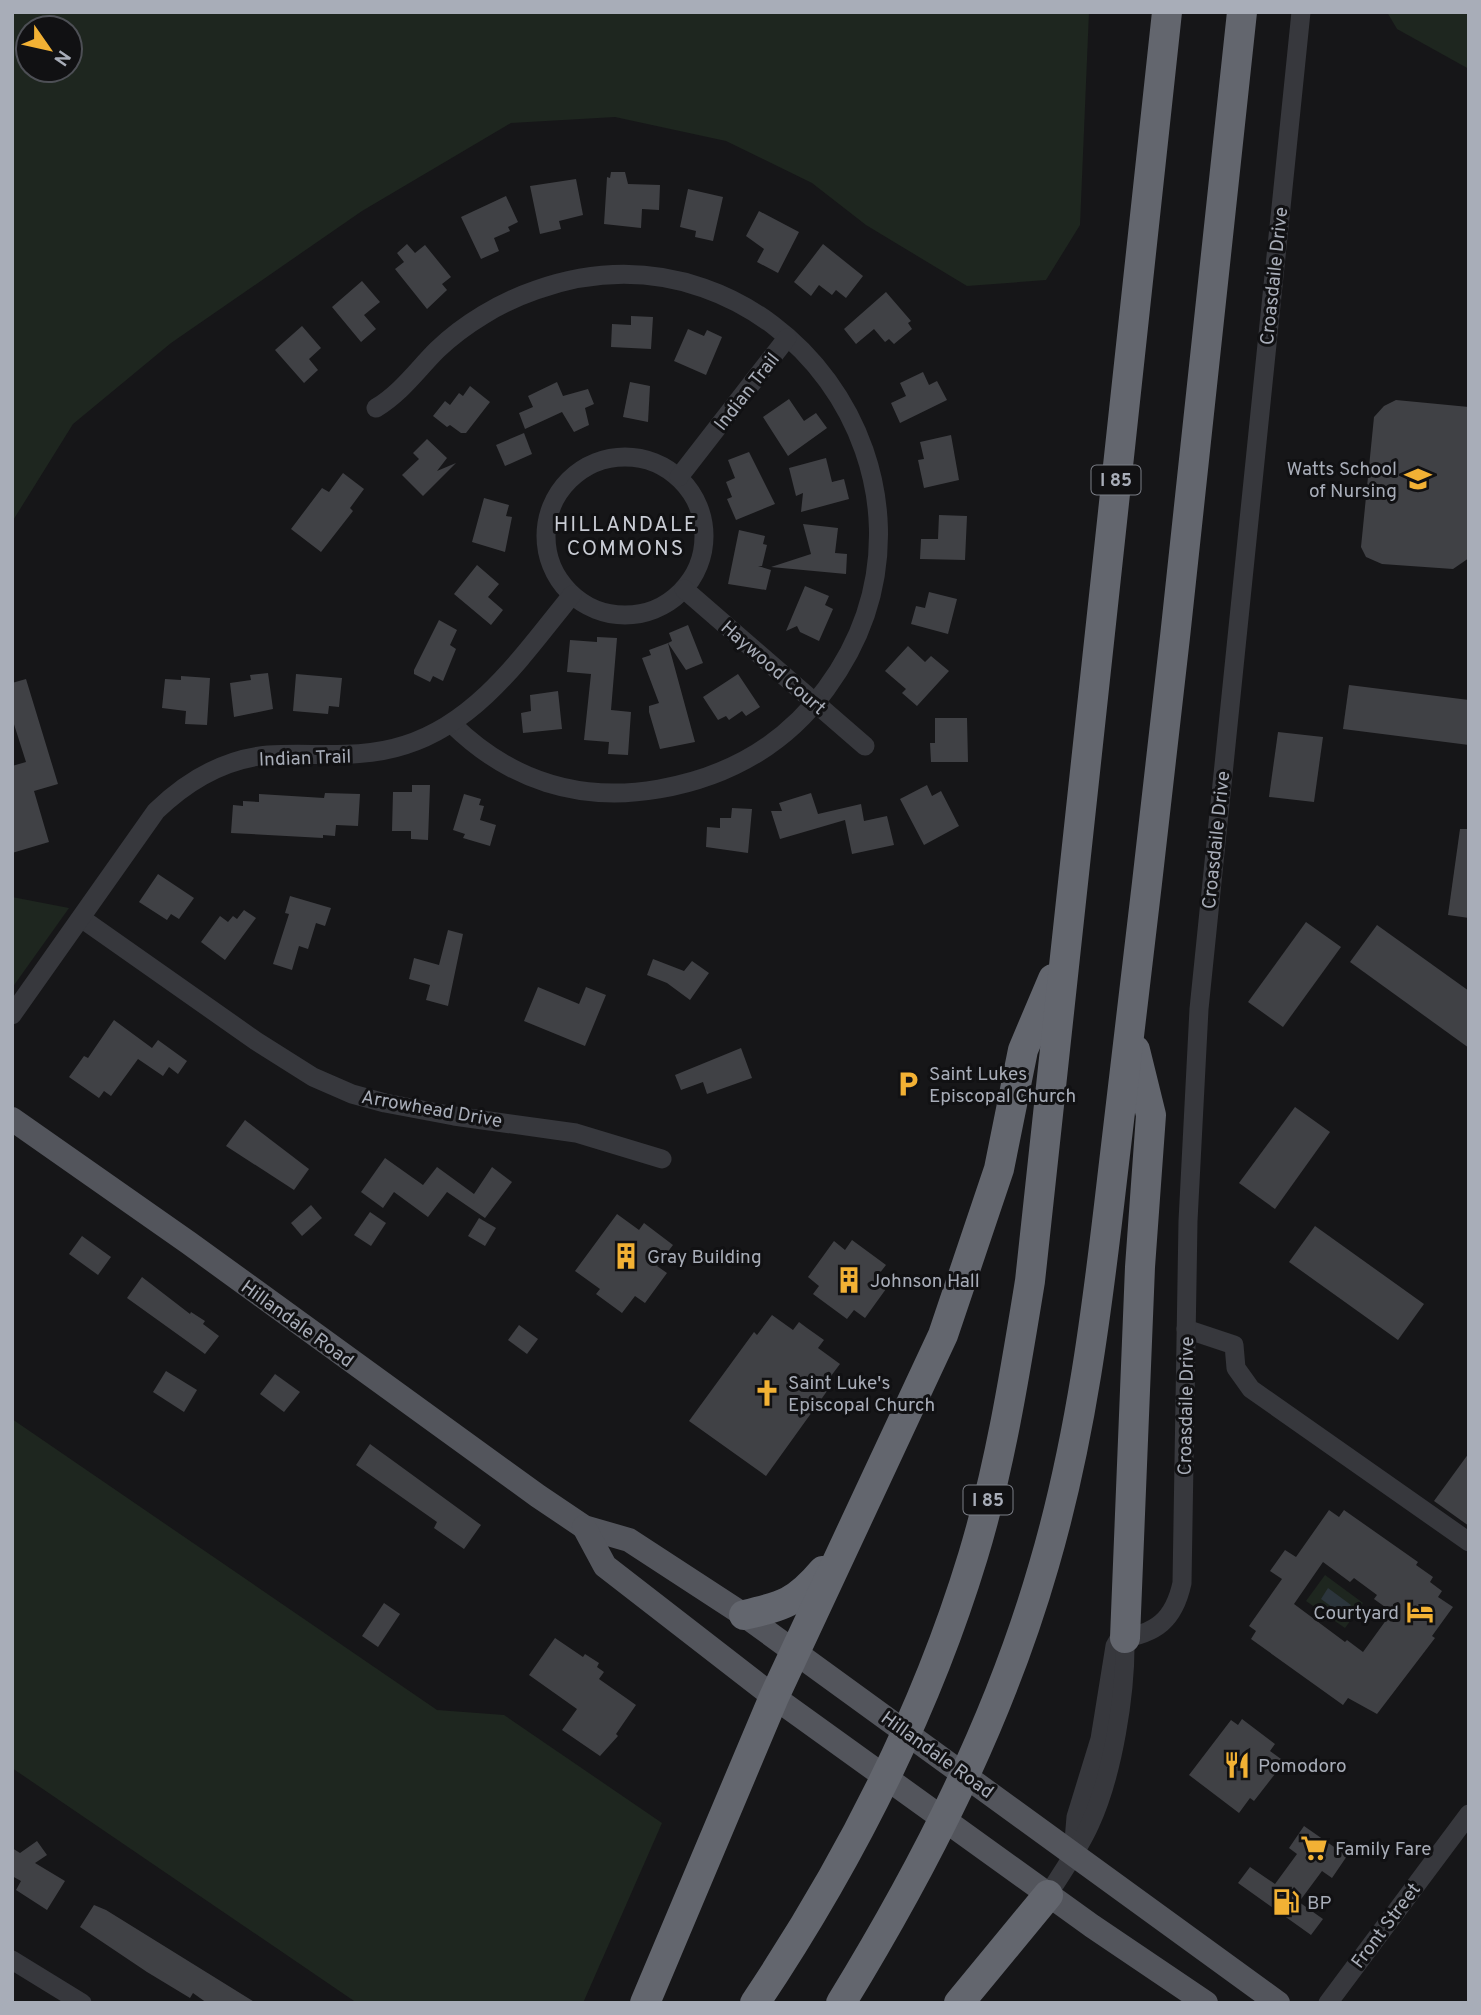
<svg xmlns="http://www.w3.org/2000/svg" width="1481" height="2015" viewBox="0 0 1481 2015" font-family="Overpass,sans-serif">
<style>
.green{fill:#1e261f;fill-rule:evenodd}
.water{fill:#2c353c}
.building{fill:#404145;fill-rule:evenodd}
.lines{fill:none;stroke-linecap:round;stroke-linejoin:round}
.minor{stroke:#37383d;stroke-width:19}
.major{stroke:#53555c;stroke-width:24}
.highway{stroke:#63666e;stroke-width:30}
.labels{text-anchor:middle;stroke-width:6;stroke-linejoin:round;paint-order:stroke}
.shield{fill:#111113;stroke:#7b7e86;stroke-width:2}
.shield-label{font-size:18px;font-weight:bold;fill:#a8adb8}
.street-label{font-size:19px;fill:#a8adb8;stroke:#111113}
.poi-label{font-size:19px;fill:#a8adb8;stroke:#111113;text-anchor:start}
.neighbourhood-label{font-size:21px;letter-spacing:2px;fill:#c9ccd4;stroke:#111113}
</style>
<rect width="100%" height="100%" fill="#161618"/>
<g class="green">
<path d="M12 12H1089L1080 225 1046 280 967 286 866 225 812 183 726 141 615 117 511 123 362 211 171 343 73 424 12 522ZM28 28H70V70H28Z"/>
<polygon points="1387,12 1469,12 1469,69 1397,29"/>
<polygon points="12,897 69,908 12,988"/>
<polygon points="12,1419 437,1710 504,1715 662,1823 583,2003 357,2003 12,1768"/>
<polygon points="1325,1575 1363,1603 1345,1628 1306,1601"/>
</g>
<polygon class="water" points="1328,1588 1351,1605 1343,1615 1321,1599"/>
<g class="building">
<polygon points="611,172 625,172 628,184 660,185 659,210 642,209 641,228 604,224 607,177 610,178"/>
<polygon points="576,179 583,215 559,221 561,229 540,234 530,186"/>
<polygon points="688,189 723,197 713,241 695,237 696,231 680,227"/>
<polygon points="506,196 518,222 508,227 510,231 494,238 499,251 481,259 461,217"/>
<polygon points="759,211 799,232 778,273 757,262 764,249 746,236"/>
<polygon points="407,244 415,253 425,245 451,277 442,284 447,290 427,309 395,269 404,262 397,253"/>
<polygon points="823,244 863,276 846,298 836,290 832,295 819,285 811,296 794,282"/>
<polygon points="362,281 380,302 364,315 376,329 361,342 332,307"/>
<polygon points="886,292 911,321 908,323 912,329 894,344 889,339 885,342 874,329 856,344 844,329"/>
<polygon points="631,316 653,317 651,349 611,347 612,324 631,325"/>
<polygon points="302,326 321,348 309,359 318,370 304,383 275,350"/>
<polygon points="688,329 704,336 707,330 722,337 706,375 674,361"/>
<polygon points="923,372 929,385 937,381 947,400 900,423 891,403 906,396 900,383"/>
<polygon points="557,382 563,396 588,389 594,404 585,408 589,425 574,432 562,412 525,429 519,413 533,407 528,396"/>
<polygon points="630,382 650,386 648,422 623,417"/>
<polygon points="470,386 490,402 466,433 461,433 450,425 447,427 433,416 445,401 450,405 459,393 463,396"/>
<polygon points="789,399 804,421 816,413 827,428 788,456 763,417"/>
<polygon points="1396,400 1469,407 1469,558 1453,569 1382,564 1366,557 1361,547 1374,417 1384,406"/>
<polygon points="524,433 532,454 505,466 496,445"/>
<polygon points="951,435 959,480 924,488 918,460 924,459 920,442"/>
<polygon points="427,439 447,458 437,471 456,463 423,496 402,475 419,459 413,453"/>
<polygon points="749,452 775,504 736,520 727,499 732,497 726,482 735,478 728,460"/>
<polygon points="826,458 832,482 844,479 849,499 801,512 803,493 796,496 789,468"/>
<polygon points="343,473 364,489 350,508 353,511 321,552 291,529 322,488 329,492"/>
<polygon points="484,498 509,505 506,516 512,517 505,552 472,542"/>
<polygon points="939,515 967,516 965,560 920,559 921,539 938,539"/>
<polygon points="803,524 838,528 835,553 847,554 846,574 771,567 811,554"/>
<polygon points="739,530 765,536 763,544 767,545 762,566 758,566 771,570 766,590 728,584"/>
<polygon points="477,565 499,584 488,597 503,610 491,625 454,594"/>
<polygon points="805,586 829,596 825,605 833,609 819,641 800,632 797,626 786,631"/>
<polygon points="929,592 957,599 948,634 911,624 916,606 925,608"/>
<polygon points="439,620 457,630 450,645 456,649 443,681 433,676 430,682 414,674 414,670"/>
<polygon points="688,625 703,663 686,670 668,643 672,641 669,633"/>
<polygon points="597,637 617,638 611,710 631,712 628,755 608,754 609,742 584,740 591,674 567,672 570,640 597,642"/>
<polygon points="668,643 695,742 660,749 649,712 649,706 659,703 642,658 651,655 649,650"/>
<polygon points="908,646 925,662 931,656 949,671 917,706 902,693 906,689 885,671"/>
<polygon points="268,673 273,709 234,717 230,683 251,680 250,675"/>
<polygon points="296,674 342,678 339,707 329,706 328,714 293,711"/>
<polygon points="738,674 760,707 746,716 742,711 729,720 726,716 718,720 703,697"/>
<polygon points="181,676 210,678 207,725 185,724 186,711 162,708 165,679 181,680"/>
<polygon points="26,679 58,784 34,791 49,842 12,853 12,766 26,762 12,718 12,683"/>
<polygon points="1349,685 1469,700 1469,745 1343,729"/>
<polygon points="558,691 562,729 523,733 521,713 531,711 530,695"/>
<polygon points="935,718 967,718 968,762 931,762 930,743 935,743"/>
<polygon points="1278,732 1323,737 1314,802 1269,797"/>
<polygon points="412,785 430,785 428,840 411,839 411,831 392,831 393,792 412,792"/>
<polygon points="927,785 932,796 941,791 959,826 924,845 900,799"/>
<polygon points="325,793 360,794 358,826 336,825 335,836 323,835 323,838 231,833 233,805 243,806 243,801 259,802 259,794 324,798"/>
<polygon points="811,793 818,814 861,804 864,821 887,816 894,845 852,854 845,820 780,839 771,811 782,811 779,803"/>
<polygon points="464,794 481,799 479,805 484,806 480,820 496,825 490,846 463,838 465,834 453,830"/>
<polygon points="732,808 752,809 748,853 706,847 707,827 720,828 720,818 731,818"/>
<polygon points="1460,829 1469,829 1469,918 1448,915"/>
<polygon points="158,874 194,898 179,919 171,914 167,920 139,902"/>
<polygon points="290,896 331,908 325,926 316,923 308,949 299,946 292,970 273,964 289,914 285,913"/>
<polygon points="244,910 256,918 225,960 201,942 220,916 228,922 233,916 237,919"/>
<polygon points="1306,922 1341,947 1283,1027 1248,1002"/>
<polygon points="1377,925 1469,991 1469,1048 1350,962"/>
<polygon points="448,930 463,934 448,1006 426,1000 430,985 409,979 414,958 439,965"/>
<polygon points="653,959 684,971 692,961 709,973 690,1000 667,983 647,975"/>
<polygon points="538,987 579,1004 586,987 606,995 585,1046 524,1021"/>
<polygon points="114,1020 152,1048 158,1040 187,1061 178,1074 169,1067 163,1076 138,1059 111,1096 104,1091 99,1098 69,1077 84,1056 88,1058"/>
<polygon points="741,1048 752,1078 707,1094 703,1082 681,1090 675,1075"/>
<polygon points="1295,1107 1330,1132 1275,1209 1239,1183"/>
<polygon points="245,1120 309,1169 294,1190 226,1146"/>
<polygon points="385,1158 423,1185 437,1167 474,1194 492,1167 512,1182 485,1218 447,1192 428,1217 394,1192 383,1208 361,1192"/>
<polygon points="311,1205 322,1218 302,1236 291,1223"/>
<polygon points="370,1212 386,1223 371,1246 354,1235"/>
<polygon points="617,1214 639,1230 644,1223 673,1245 657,1266 667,1273 645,1303 635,1296 622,1313 596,1294 600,1289 575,1271"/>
<polygon points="479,1218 496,1228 485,1246 468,1236"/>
<polygon points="1315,1226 1424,1304 1398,1340 1289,1262"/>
<polygon points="82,1236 111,1257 98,1275 69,1254"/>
<polygon points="852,1240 886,1265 879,1274 891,1282 865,1318 854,1310 847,1319 813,1294 819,1286 808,1277 834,1241 845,1250"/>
<polygon points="142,1277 190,1314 191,1312 205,1321 203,1324 219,1336 205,1354 127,1298"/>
<polygon points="772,1315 793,1330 799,1322 807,1328 824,1340 818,1348 840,1364 825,1384 830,1387 766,1476 689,1421 754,1332 757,1335"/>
<polygon points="519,1325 538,1339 527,1354 508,1340"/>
<polygon points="166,1371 197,1390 184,1412 153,1392"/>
<polygon points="275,1374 300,1392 284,1412 260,1394"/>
<polygon points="370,1444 481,1525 464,1549 434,1528 437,1522 356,1465"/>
<polygon points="1469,1453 1469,1526 1434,1501"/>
<path d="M1329 1510 1339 1517 1344 1510 1418 1562 1416 1565 1433 1577 1430 1582 1442 1591 1438 1597 1453 1607 1432 1636 1435 1638 1377 1714 1348 1698 1343 1705 1251 1639 1256 1631 1249 1626 1282 1579 1270 1571 1285 1550 1296 1557ZM1323 1562 1350 1582 1354 1578 1377 1595 1374 1599 1392 1612 1363 1652 1347 1640 1345 1642 1294 1604Z"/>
<polygon points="384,1603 400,1614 378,1647 362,1636"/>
<polygon points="555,1638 583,1657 585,1654 599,1663 597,1667 604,1672 599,1679 636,1705 616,1734 618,1736 600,1756 562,1730 577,1709 529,1675"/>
<polygon points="1242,1719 1275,1744 1270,1751 1281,1759 1271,1771 1275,1774 1254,1801 1250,1798 1239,1813 1189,1775 1231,1720 1238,1725"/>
<polygon points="1304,1826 1347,1856 1332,1878 1322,1871 1299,1902 1323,1919 1311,1935 1238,1883 1250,1867 1275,1884 1297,1854 1289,1848"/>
<polygon points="37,1841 47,1855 35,1863 65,1881 47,1910 16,1890 21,1881 12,1876 12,1848 20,1853"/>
<polygon points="94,1905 106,1910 256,2003 207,2003 193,1993 190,1998 147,1972 80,1927"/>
</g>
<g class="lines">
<g class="minor">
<path d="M376 408C401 393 417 370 437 350 464 324 501 302 536 290 775 206 978 483 826 689 784 746 728 777 659 789 579 803 509 780 452 724"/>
<circle cx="625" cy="536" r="79"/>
<polyline points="679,477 787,338"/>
<polyline points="684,589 865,746"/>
<polyline points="81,918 256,1041 313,1077 352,1094 385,1103 454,1116 576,1133 662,1159"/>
<path d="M12 1015 156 811C187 781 224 759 268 755 315 752 359 760 405 745 479 722 525 652 572 595"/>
<polyline points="1186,1329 1234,1345 1236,1368 1251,1389 1469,1542"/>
<path d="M1073 1853 1076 1817 1100 1739 1115 1646 1119 1639C1156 1634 1174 1620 1182 1583L1188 1221 1199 1009 1301 12"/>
<path d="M1048 1895C1062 1872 1079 1849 1090 1824 1113 1774 1126 1693 1125 1638"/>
<polyline points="12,1960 82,2003"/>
<polyline points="1328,2003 1469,1814"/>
</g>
<g class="major">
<polyline points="12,1119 189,1243 538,1496 584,1527 629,1540 744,1615 1278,2003"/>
<polyline points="584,1527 605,1566 774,1697 1092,1926 1206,2003"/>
</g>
<g class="highway">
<path d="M744 1615C783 1606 796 1603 823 1571"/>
<polyline points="1125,1638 1140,1267 1151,1115 1135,1050"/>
<polyline points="645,2003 774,1697 943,1335 999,1169 1023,1050 1053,979"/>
<path d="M755 2003C848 1864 924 1717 973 1556 1000 1467 1015 1373 1030 1281L1167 12"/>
<path d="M841 2003C926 1864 999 1721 1044 1565 1081 1439 1097 1310 1112 1180 1124 1081 1135 982 1147 883 1181 593 1211 303 1242 12"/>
<polyline points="959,2003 1048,1895"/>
</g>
</g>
<defs>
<symbol id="school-bare" viewBox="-9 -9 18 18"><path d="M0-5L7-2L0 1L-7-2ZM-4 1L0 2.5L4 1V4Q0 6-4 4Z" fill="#f2b134" stroke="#111113" stroke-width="2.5" paint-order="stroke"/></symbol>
<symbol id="parking-bare" viewBox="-9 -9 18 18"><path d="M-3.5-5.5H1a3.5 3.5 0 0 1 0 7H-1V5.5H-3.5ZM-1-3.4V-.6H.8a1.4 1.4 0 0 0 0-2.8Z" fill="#f2b134" stroke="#111113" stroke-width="2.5" paint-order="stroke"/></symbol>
<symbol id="building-bare" viewBox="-9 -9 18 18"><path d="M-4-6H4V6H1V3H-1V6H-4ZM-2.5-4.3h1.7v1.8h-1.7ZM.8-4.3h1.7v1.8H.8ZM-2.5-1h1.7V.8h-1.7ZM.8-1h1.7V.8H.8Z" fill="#f2b134" stroke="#111113" stroke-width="2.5" paint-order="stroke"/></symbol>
<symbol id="church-bare" viewBox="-9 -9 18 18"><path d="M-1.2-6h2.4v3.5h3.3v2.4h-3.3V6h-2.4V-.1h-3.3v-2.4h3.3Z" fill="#f2b134" stroke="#111113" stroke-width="2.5" paint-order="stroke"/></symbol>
<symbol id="hotel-bare" viewBox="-9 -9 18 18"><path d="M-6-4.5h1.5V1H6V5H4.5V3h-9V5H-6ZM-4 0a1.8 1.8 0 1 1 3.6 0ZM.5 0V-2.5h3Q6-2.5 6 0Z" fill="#f2b134" stroke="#111113" stroke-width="2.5" paint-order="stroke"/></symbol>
<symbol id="restaurant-bare" viewBox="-9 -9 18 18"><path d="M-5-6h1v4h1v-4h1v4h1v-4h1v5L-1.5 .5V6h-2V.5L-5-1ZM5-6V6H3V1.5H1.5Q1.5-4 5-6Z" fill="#f2b134" stroke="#111113" stroke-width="2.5" paint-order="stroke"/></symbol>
<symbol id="supermarket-bare" viewBox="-9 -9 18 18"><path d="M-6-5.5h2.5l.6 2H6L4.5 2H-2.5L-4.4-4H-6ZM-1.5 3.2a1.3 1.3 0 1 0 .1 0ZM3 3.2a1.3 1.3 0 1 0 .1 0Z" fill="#f2b134" stroke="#111113" stroke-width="2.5" paint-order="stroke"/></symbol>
<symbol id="fuel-bare" viewBox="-9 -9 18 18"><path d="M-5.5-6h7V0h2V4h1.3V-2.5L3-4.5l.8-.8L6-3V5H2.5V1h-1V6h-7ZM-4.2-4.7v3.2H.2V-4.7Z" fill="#f2b134" stroke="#111113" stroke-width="2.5" paint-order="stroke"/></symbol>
</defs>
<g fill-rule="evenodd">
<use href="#school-bare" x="1399" y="460" width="38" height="38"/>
<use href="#parking-bare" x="889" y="1065" width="38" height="38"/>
<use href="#building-bare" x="607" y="1237" width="38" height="38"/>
<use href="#building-bare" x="830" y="1261" width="38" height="38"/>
<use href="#church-bare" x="748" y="1374" width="38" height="38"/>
<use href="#hotel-bare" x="1401" y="1593" width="38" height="38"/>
<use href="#restaurant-bare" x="1218" y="1746" width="38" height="38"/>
<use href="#supermarket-bare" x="1295" y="1829" width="38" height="38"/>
<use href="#fuel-bare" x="1267" y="1883" width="38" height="38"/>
</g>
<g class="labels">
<g class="shield">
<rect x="1091.5" y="465.5" width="49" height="29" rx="5"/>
<rect x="963.5" y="1485.5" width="49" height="29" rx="5"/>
</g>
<g class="shield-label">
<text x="1116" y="486">I 85</text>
<text x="988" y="1506">I 85</text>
</g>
<g class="street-label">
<text transform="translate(1273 276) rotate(-84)" y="7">Croasdaile Drive</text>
<text transform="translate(746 391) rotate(-52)" y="7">Indian Trail</text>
<text transform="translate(774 667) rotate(41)" y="7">Haywood Court</text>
<text transform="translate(305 757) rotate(-2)" y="7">Indian Trail</text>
<text transform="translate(1215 840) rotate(-84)" y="7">Croasdaile Drive</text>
<text transform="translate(432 1108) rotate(10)" y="7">Arrowhead Drive</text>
<text transform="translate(298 1323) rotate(36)" y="7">Hillandale Road</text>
<text transform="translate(1185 1406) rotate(-89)" y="7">Croasdaile Drive</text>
<text transform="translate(938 1754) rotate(36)" y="7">Hillandale Road</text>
<text transform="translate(1385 1925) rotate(-53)" y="7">Front Street</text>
</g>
<g class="poi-label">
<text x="1397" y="475" text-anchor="end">Watts School<tspan x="1397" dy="22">of Nursing</tspan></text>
<text x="929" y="1080">Saint Lukes<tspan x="929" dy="22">Episcopal Church</tspan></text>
<text x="647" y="1263">Gray Building</text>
<text x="870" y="1287">Johnson Hall</text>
<text x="788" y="1389">Saint Luke's<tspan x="788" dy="22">Episcopal Church</tspan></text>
<text x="1399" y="1619" text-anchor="end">Courtyard</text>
<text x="1258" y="1772">Pomodoro</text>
<text x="1335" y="1855">Family Fare</text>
<text x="1307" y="1909">BP</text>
</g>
<g class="neighbourhood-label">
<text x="626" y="531">HILLANDALE<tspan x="626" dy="24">COMMONS</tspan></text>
</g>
</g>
<rect width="1481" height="2015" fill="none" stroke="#a8adb8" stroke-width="28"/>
<g transform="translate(49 49) rotate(124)"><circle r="33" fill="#111113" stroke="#4d4f55" stroke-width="2"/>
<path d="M0-5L12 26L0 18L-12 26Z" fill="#f2b134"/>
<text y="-10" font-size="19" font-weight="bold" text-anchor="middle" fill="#a8adb8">N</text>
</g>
</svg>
